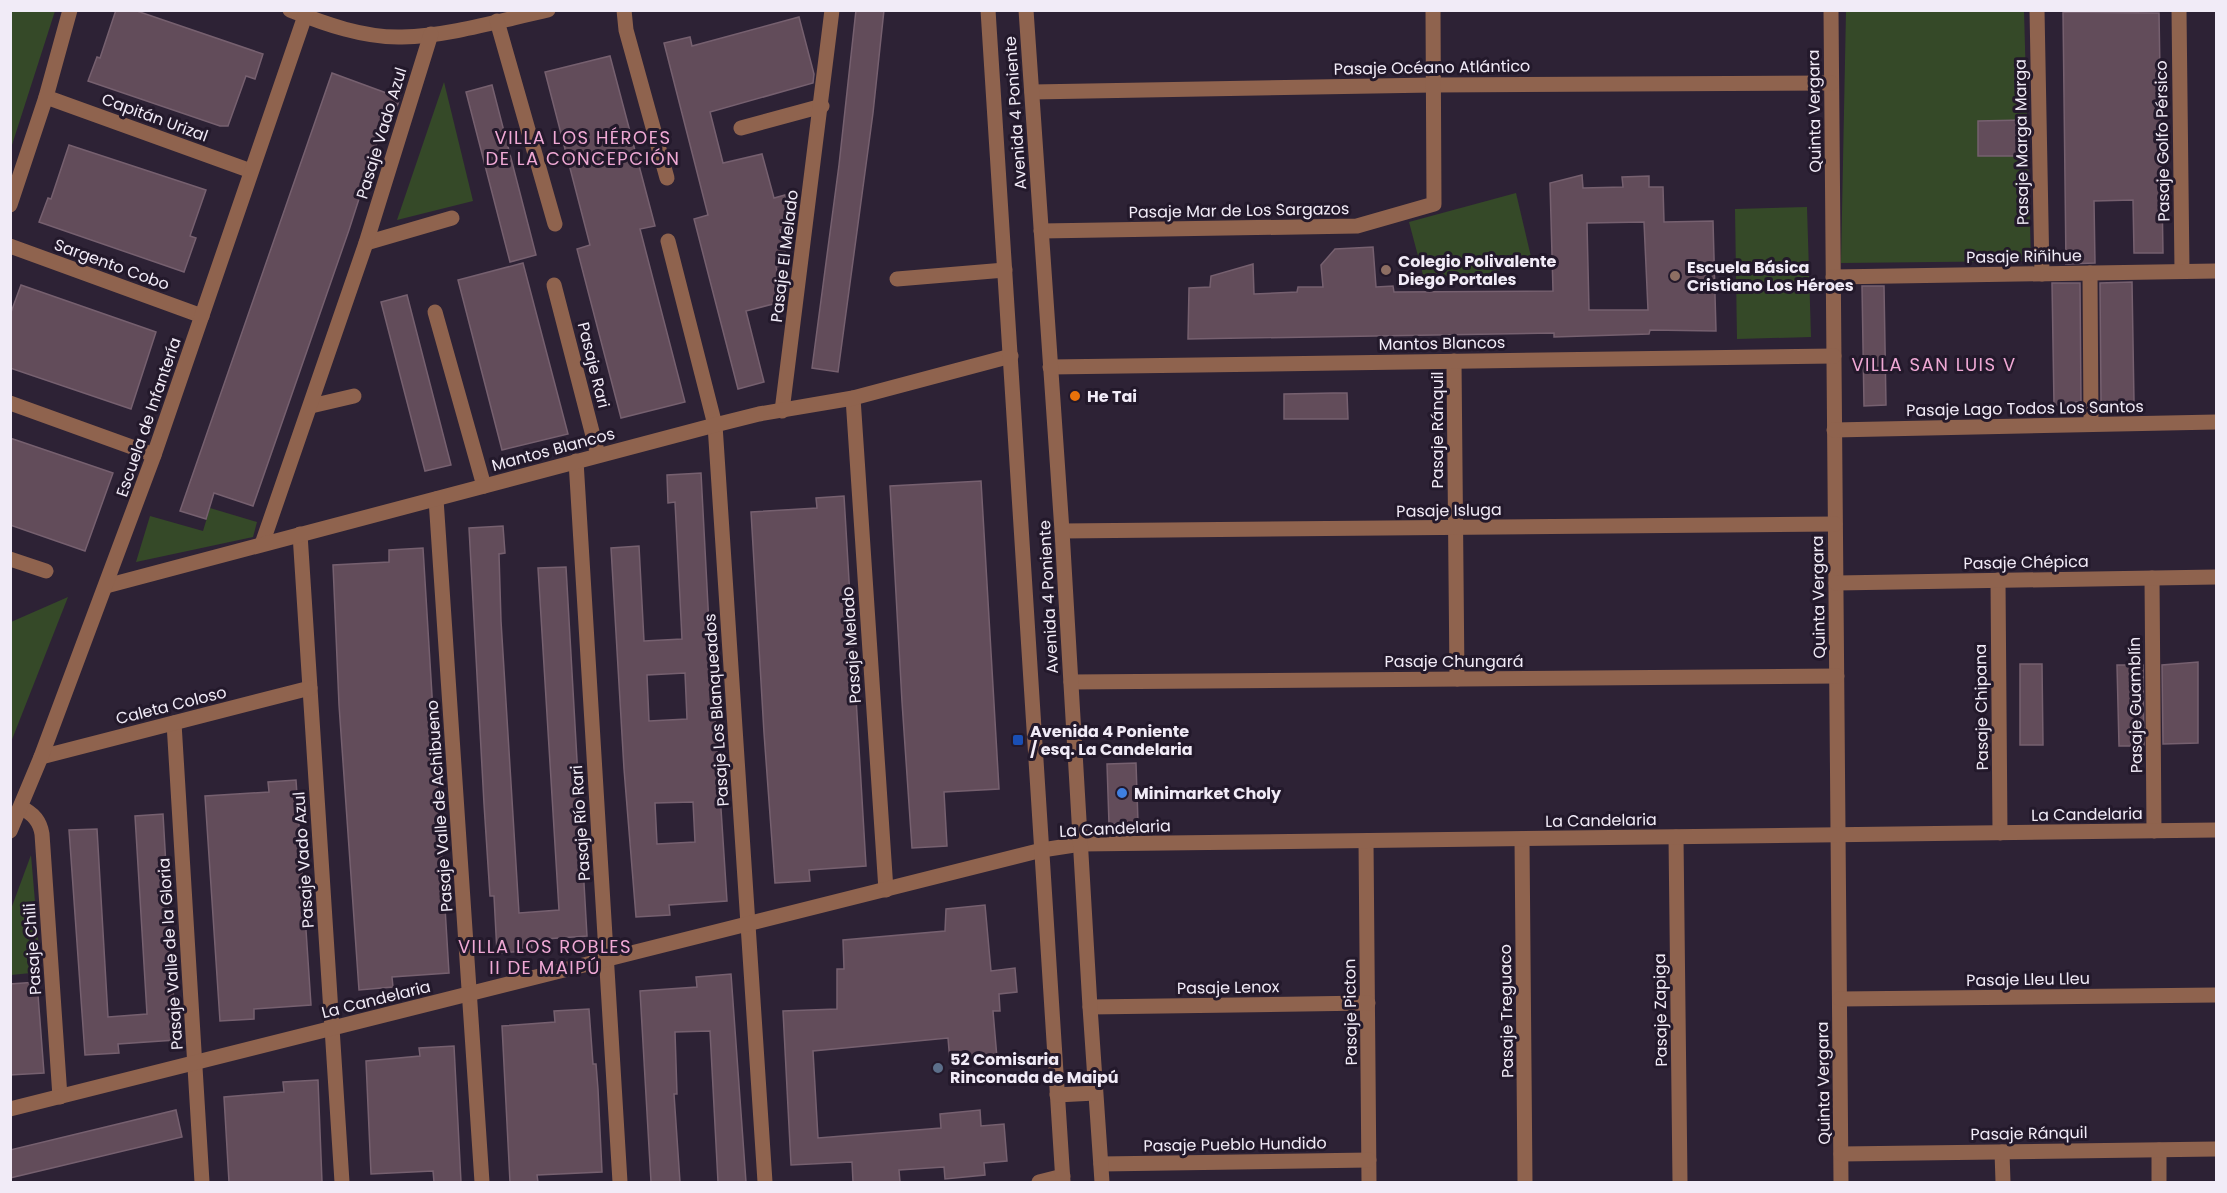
<svg xmlns="http://www.w3.org/2000/svg" width="2227" height="1193" viewBox="0 0 2227 1193" font-family="Poppins,sans-serif">
<style>
.green{fill:#354928}
.building{fill:#624c5a;stroke:#76606f;stroke-width:1.5;fill-rule:evenodd}
.lines{fill:none;stroke-linecap:round;stroke-linejoin:round}
.minor{stroke:#8f634e;stroke-width:15}
.tertiary{stroke:#8f634e;stroke-width:15}
.education-dot{fill:#8d6e63;stroke:#23192b;stroke-width:2}
.food-dot{fill:#e8710a;stroke:#23192b;stroke-width:2}
.transit-dot{fill:#1a4fb4;stroke:#23192b;stroke-width:2}
.shop-dot{fill:#3f7fe0;stroke:#23192b;stroke-width:2}
.service-dot{fill:#5c6f8a;stroke:#23192b;stroke-width:2}
.labels{text-anchor:middle;stroke-width:6;stroke-linejoin:round;paint-order:stroke}
.street-label{font-size:16px;fill:#f1ebf7;stroke:#23192b}
.poi-label{font-size:16px;font-weight:bold;fill:#f1ebf7;stroke:#23192b;text-anchor:start}
.neighbourhood-label{font-size:18px;letter-spacing:1.5px;fill:#f0a9d5;stroke:#23192b}
</style>
<rect width="100%" height="100%" fill="#2d2235"/>
<g class="green">
<polygon points="11,10 55,11 11,148 10,11"/>
<polygon points="1846,11 2024,11 2031,261 1841,263"/>
<polygon points="444,82 473,201 397,220"/>
<polygon points="1516,193 1532,261 1427,290 1409,222"/>
<polygon points="1807,207 1811,337 1737,339 1735,209"/>
<polygon points="210,508 257,522 253,537 136,562 150,516 203,531"/>
<polygon points="68,597 11,742 11,622"/>
<polygon points="31,855 41,972 11,975 11,909"/>
</g>
<g class="building">
<polygon points="116,10 134,10 263,54 255,79 246,76 228,126 220,126 88,81 97,57 100,58"/>
<polygon points="856,10 884,10 873,113 838,372 812,368 839,165"/>
<polygon points="2063,12 2159,13 2163,253 2134,253 2133,200 2094,201 2095,263 2066,264"/>
<polygon points="799,17 814,74 813,83 710,112 723,163 762,154 774,198 785,195 793,227 780,230 788,264 776,267 785,301 746,311 764,382 738,389 694,219 708,215 664,43 690,37 692,46"/>
<polygon points="610,56 655,226 640,229 685,402 621,418 577,249 590,245 545,72"/>
<polygon points="332,73 400,98 391,123 384,121 349,230 253,506 214,493 206,519 180,511"/>
<polygon points="492,85 536,255 510,262 466,92"/>
<polygon points="2023,120 2023,156 1978,156 1978,121"/>
<polygon points="69,145 206,190 190,236 196,238 184,272 39,222 48,198 51,199"/>
<path d="M1582 175 1583 188 1623 187 1622 177 1649 176V187H1663L1664 222 1713 221 1716 331 1650 330 1649 334 1554 337V333L1188 339 1189 288 1210 287 1211 276 1253 264 1254 294 1297 292 1298 287H1323L1321 265 1335 249 1373 247 1376 287 1393 286 1394 292 1553 291 1550 183ZM1644 222 1648 310H1589L1587 223Z"/>
<polygon points="523,263 568,434 502,450 458,280"/>
<polygon points="2132,282 2134,402 2101,402 2100,283"/>
<polygon points="2052,283 2080,283 2081,402 2076,402 2076,405 2054,405"/>
<polygon points="21,285 156,332 131,409 10,368 10,315"/>
<polygon points="1862,286 1884,286 1886,405 1864,406"/>
<polygon points="407,295 451,465 425,471 381,302"/>
<polygon points="1333,393 1347,393 1348,419 1284,419 1284,394"/>
<polygon points="10,438 113,473 85,551 10,525"/>
<path d="M701 473 709 625 727 901 669 905 670 915 636 917 624 769 611 548 639 546 644 641 682 639 675 502 668 503 667 475ZM685 673 687 719 649 721 647 675ZM693 802 695 842 657 844 655 803Z"/>
<polygon points="981,481 999,789 944,792 947,846 912,848 902,702 890,486"/>
<polygon points="844,496 866,866 809,870 810,881 775,883 764,733 751,512 817,508 816,498"/>
<polygon points="503,526 505,553 499,554 501,621 519,913 559,910 538,568 566,567 587,936 531,940 532,951 497,953 494,896 490,896 484,804 469,528"/>
<polygon points="423,548 449,973 392,977 393,987 359,990 339,705 333,565 389,562 389,550"/>
<polygon points="2198,662 2198,743 2163,744 2162,665"/>
<polygon points="2020,664 2042,664 2043,745 2020,745"/>
<polygon points="2117,665 2143,665 2144,745 2141,746 2119,746"/>
<polygon points="1136,763 1138,822 1109,824 1107,764"/>
<polygon points="296,780 311,1005 254,1009 254,1019 220,1021 205,796 269,792 268,782"/>
<polygon points="163,814 176,1040 118,1044 119,1053 85,1055 69,830 97,829 108,1017 147,1014 135,816"/>
<polygon points="985,905 991,971 1015,968 1017,992 999,994 1000,1011 993,1011 997,1058 950,1062 948,1038 813,1051 818,1138 941,1128 940,1114 980,1110 981,1126 1004,1124 1007,1161 984,1163 985,1175 945,1179 944,1167 899,1170 900,1182 853,1182 852,1162 791,1165 783,1011 837,1009 837,969 844,969 843,940 945,931 946,909"/>
<polygon points="731,974 746,1182 718,1182 710,1031 675,1032 677,1094 674,1094 680,1182 651,1182 640,991 697,987 696,977"/>
<polygon points="37,982 44,1073 10,1075 10,984"/>
<polygon points="589,1009 593,1064 596,1064 598,1089 602,1172 537,1175 538,1182 510,1182 502,1026 555,1022 554,1011"/>
<polygon points="454,1046 461,1182 434,1182 433,1171 371,1174 366,1061 420,1056 419,1048"/>
<polygon points="318,1080 322,1182 229,1182 224,1097 284,1092 283,1082"/>
<polygon points="176,1110 182,1137 10,1178 10,1150"/>
</g>
<g class="lines">
<g class="minor">
<path d="M290 10C325 24 364 38 402 37 449 36 502 20 548 10"/>
<polyline points="624,10 626,30 667,178"/>
<polyline points="1831,10 1841,1182"/>
<polyline points="2037,10 2042,274"/>
<polyline points="2179,10 2182,271"/>
<polyline points="497,21 555,224"/>
<polyline points="1032,92 1433,85 1831,83"/>
<polyline points="46,97 251,171"/>
<polyline points="741,128 822,106"/>
<polyline points="10,205 46,97 70,10"/>
<polyline points="1041,231 1357,226 1434,204 1433,10"/>
<polyline points="668,241 715,425 765,1182"/>
<polyline points="366,243 452,218"/>
<polyline points="10,246 202,316"/>
<polyline points="2090,273 2091,424"/>
<polyline points="1833,277 2216,271"/>
<polyline points="897,279 1005,270"/>
<polyline points="554,285 598,455"/>
<polyline points="435,312 484,486"/>
<polyline points="1454,361 1457,679"/>
<polyline points="1050,367 1834,356"/>
<polyline points="853,398 886,890"/>
<polyline points="10,403 154,455"/>
<polyline points="311,406 354,396"/>
<polyline points="782,411 832,10"/>
<polyline points="1834,430 2216,422"/>
<polyline points="576,461 620,1182"/>
<polyline points="436,499 482,1182"/>
<polyline points="1062,531 1835,524"/>
<polyline points="300,534 342,1182"/>
<polyline points="262,544 366,243 431,34"/>
<polyline points="10,559 46,571"/>
<polyline points="2152,578 2154,831"/>
<polyline points="1998,580 2000,833"/>
<polyline points="1836,583 2216,577"/>
<polyline points="106,586 715,425 759,414 853,398 1011,356"/>
<polyline points="1071,682 1837,676"/>
<polyline points="174,723 202,1182"/>
<polyline points="41,757 310,688"/>
<path d="M21 808C33 813 40 821 42 834L60 1097"/>
<polyline points="10,831 41,757 154,455 307,10"/>
<polyline points="1676,837 1680,1182"/>
<polyline points="1522,839 1525,1182"/>
<polyline points="1366,841 1369,1182"/>
<polyline points="1840,999 2216,995"/>
<polyline points="1090,1007 1368,1003"/>
<polyline points="10,1109 1042,850 1081,844 2216,830"/>
<polyline points="2159,1150 2159,1182"/>
<polyline points="2002,1152 2003,1182"/>
<polyline points="1841,1154 2216,1149"/>
<polyline points="1101,1164 1369,1160"/>
<polyline points="1039,1182 1063,1176"/>
</g>
<g class="tertiary">
<polyline points="988,10 1063,1182"/>
<polyline points="1026,10 1062,531 1090,1007 1102,1182"/>
<polyline points="1057,1095 1095,1093"/>
</g>
</g>
<g class="education-dot">
<circle cx="1386" cy="270" r="6"/>
<circle cx="1675" cy="276" r="6"/>
</g>
<circle class="food-dot" cx="1075" cy="396" r="6"/>
<rect class="transit-dot" x="1012" y="734" width="12" height="12" rx="3"/>
<circle class="shop-dot" cx="1122" cy="793" r="6"/>
<circle class="service-dot" cx="938" cy="1068" r="6"/>
<g class="labels">
<g class="street-label">
<text transform="translate(1432 67) rotate(-1)" y="6">Pasaje Océano Atlántico</text>
<text transform="translate(1814 111) rotate(-91)" y="6">Quinta Vergara</text>
<text transform="translate(1015 113) rotate(-94)" y="6">Avenida 4 Poniente</text>
<text transform="translate(155 117) rotate(20)" y="6">Capitán Urizal</text>
<text transform="translate(381 133) rotate(-73)" y="6">Pasaje Vado Azul</text>
<text transform="translate(2162 141) rotate(-91)" y="6">Pasaje Golfo Pérsico</text>
<text transform="translate(2021 142) rotate(-91)" y="6">Pasaje Marga Marga</text>
<text transform="translate(1239 210) rotate(-1)" y="6">Pasaje Mar de Los Sargazos</text>
<text transform="translate(784 256) rotate(-83)" y="6">Pasaje El Melado</text>
<text transform="translate(2024 256) rotate(-1)" y="6">Pasaje Riñihue</text>
<text transform="translate(112 264) rotate(20)" y="6">Sargento Cobo</text>
<text transform="translate(1442 343) rotate(-1)" y="6">Mantos Blancos</text>
<text transform="translate(594 365) rotate(76)" y="6">Pasaje Rari</text>
<text transform="translate(2025 408) rotate(-1)" y="6">Pasaje Lago Todos Los Santos</text>
<text transform="translate(148 417) rotate(-71)" y="6">Escuela de Infantería</text>
<text transform="translate(1437 430) rotate(-90)" y="6">Pasaje Ránquil</text>
<text transform="translate(553 449) rotate(-15)" y="6">Mantos Blancos</text>
<text transform="translate(1449 510) rotate(-1)" y="6">Pasaje Isluga</text>
<text transform="translate(2026 562) rotate(-1)" y="6">Pasaje Chépica</text>
<text transform="translate(1048 597) rotate(-93)" y="6">Avenida 4 Poniente</text>
<text transform="translate(1818 597) rotate(-91)" y="6">Quinta Vergara</text>
<text transform="translate(851 645) rotate(-94)" y="6">Pasaje Melado</text>
<text x="1454" y="667">Pasaje Chungará</text>
<text transform="translate(171 705) rotate(-14)" y="6">Caleta Coloso</text>
<text transform="translate(2135 705) rotate(-91)" y="6">Pasaje Guamblín</text>
<text transform="translate(1981 707) rotate(-91)" y="6">Pasaje Chipana</text>
<text transform="translate(716 710) rotate(-94)" y="6">Pasaje Los Blanqueados</text>
<text transform="translate(439 806) rotate(-94)" y="6">Pasaje Valle de Achibueno</text>
<text transform="translate(2087 814) rotate(-1)" y="6">La Candelaria</text>
<text transform="translate(1601 820) rotate(-1)" y="6">La Candelaria</text>
<text transform="translate(580 823) rotate(-94)" y="6">Pasaje Río Rari</text>
<text transform="translate(1115 828) rotate(-3)" y="6">La Candelaria</text>
<text transform="translate(303 860) rotate(-94)" y="6">Pasaje Vado Azul</text>
<text transform="translate(32 949) rotate(-94)" y="6">Pasaje Chili</text>
<text transform="translate(170 954) rotate(-94)" y="6">Pasaje Valle de la Gloria</text>
<text transform="translate(2028 979) rotate(-1)" y="6">Pasaje Lleu Lleu</text>
<text transform="translate(1228 987) rotate(-1)" y="6">Pasaje Lenox</text>
<text transform="translate(376 999) rotate(-14)" y="6">La Candelaria</text>
<text transform="translate(1660 1010) rotate(-91)" y="6">Pasaje Zapiga</text>
<text transform="translate(1506 1011) rotate(-91)" y="6">Pasaje Treguaco</text>
<text transform="translate(1350 1012) rotate(-91)" y="6">Pasaje Picton</text>
<text transform="translate(1823 1083) rotate(-91)" y="6">Quinta Vergara</text>
<text transform="translate(2029 1133) rotate(-1)" y="6">Pasaje Ránquil</text>
<text transform="translate(1235 1144) rotate(-1)" y="6">Pasaje Pueblo Hundido</text>
</g>
<g class="poi-label">
<text x="1398" y="267">Colegio Polivalente<tspan x="1398" dy="18">Diego Portales</tspan></text>
<text x="1687" y="273">Escuela Básica<tspan x="1687" dy="18">Cristiano Los Héroes</tspan></text>
<text x="1087" y="402">He Tai</text>
<text x="1030" y="737">Avenida 4 Poniente<tspan x="1030" dy="18">/ esq. La Candelaria</tspan></text>
<text x="1134" y="799">Minimarket Choly</text>
<text x="950" y="1065">52 Comisaria<tspan x="950" dy="18">Rinconada de Maipú</tspan></text>
</g>
<g class="neighbourhood-label">
<text x="583" y="144">VILLA LOS HÉROES<tspan x="583" dy="21">DE LA CONCEPCIÓN</tspan></text>
<text x="1934" y="371">VILLA SAN LUIS V</text>
<text x="545" y="953">VILLA LOS ROBLES<tspan x="545" dy="21">II DE MAIPÚ</tspan></text>
</g>
</g>
<rect width="2227" height="1193" fill="none" stroke="#f1ebf7" stroke-width="24"/>
</svg>
